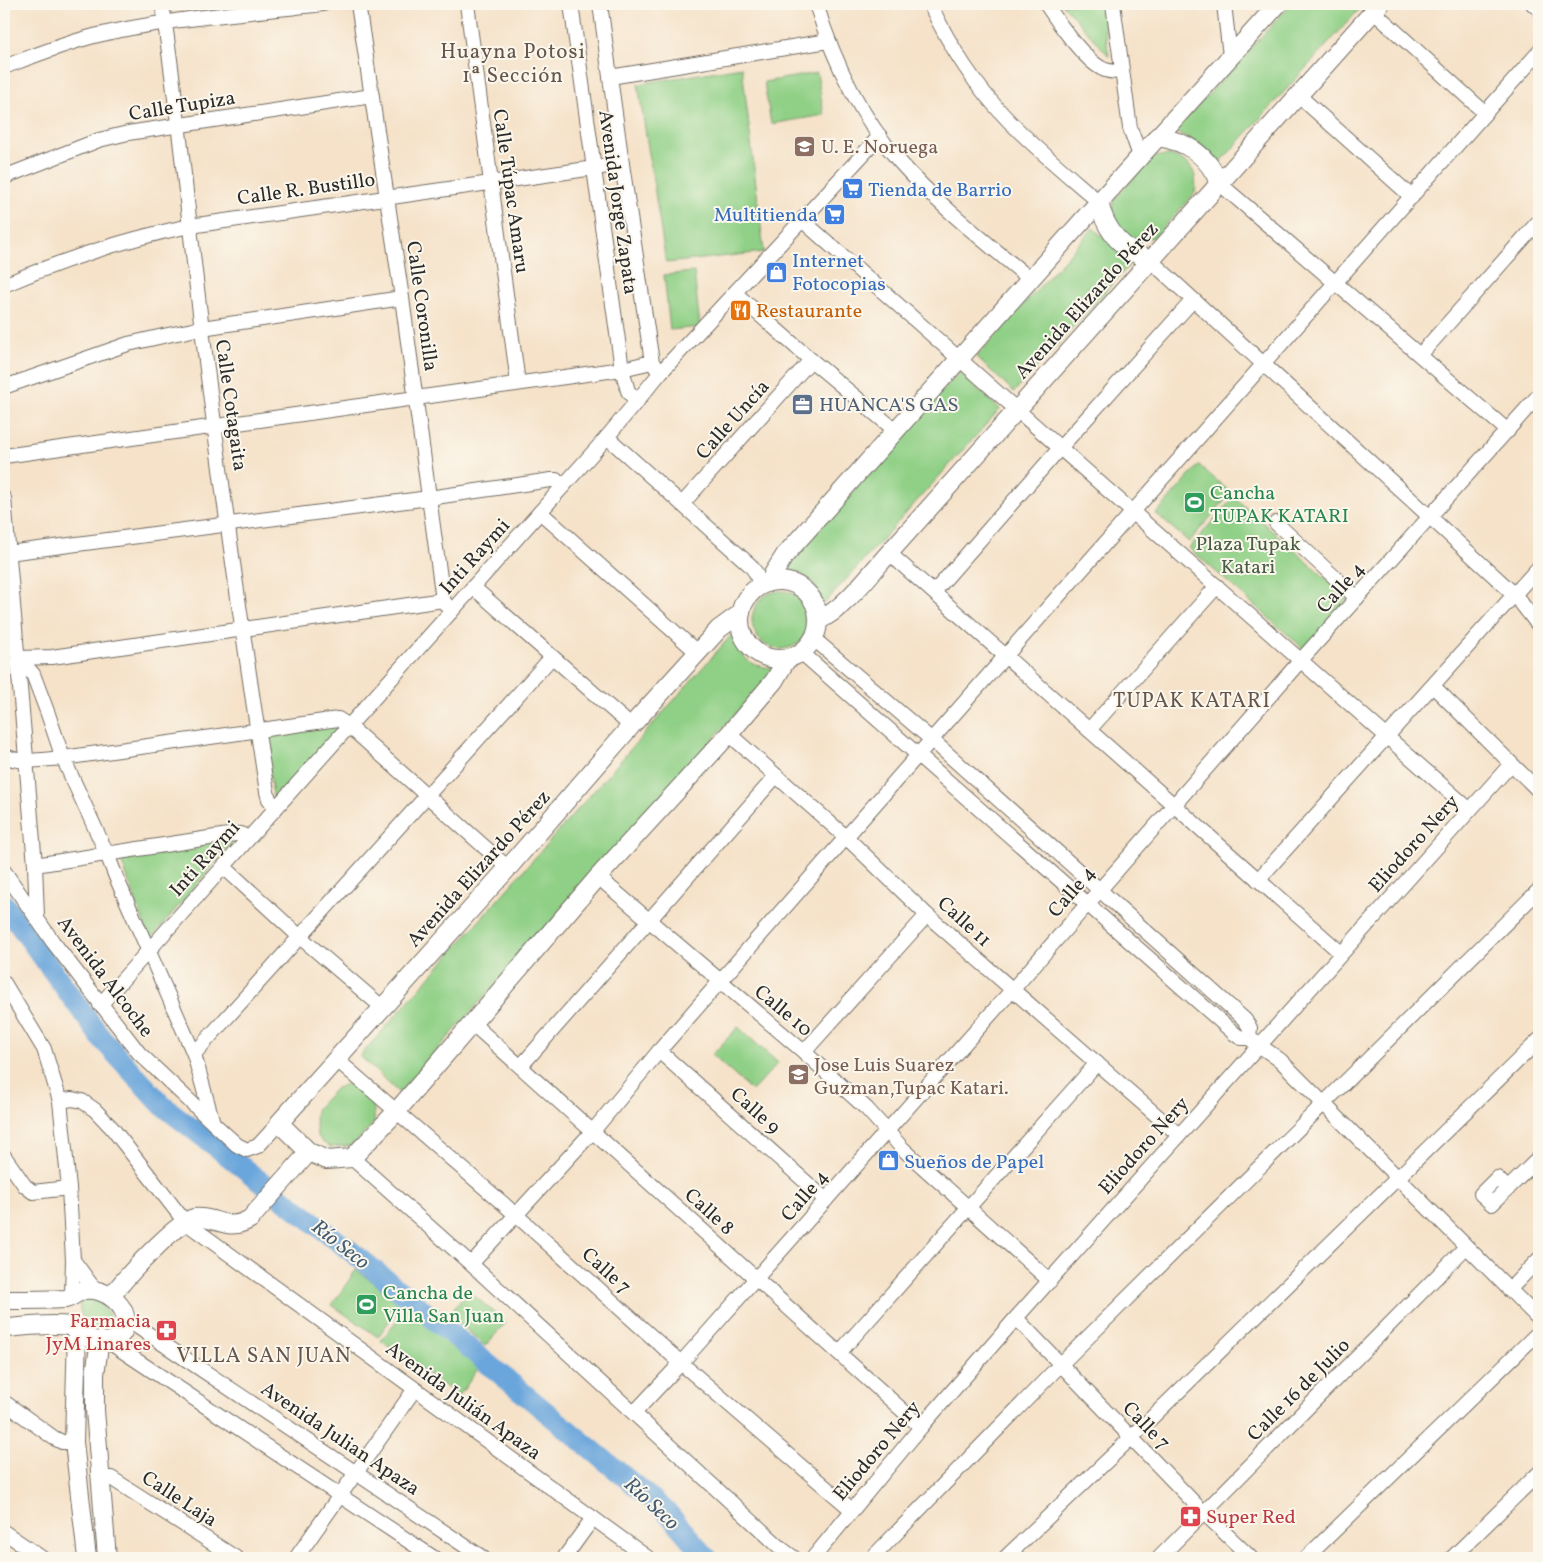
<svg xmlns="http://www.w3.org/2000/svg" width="1543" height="1562" viewBox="0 0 1543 1562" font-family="Vollkorn,serif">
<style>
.green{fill:#90d086;stroke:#5e7e58}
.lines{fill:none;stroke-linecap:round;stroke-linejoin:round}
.river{stroke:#6aa6db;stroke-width:21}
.minor-casing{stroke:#726b62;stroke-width:16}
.major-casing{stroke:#726b62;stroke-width:20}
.minor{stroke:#fff;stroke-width:14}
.major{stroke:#fff;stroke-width:18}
.labels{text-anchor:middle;stroke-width:4;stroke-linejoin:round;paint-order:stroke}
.street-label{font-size:20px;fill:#2b2b2b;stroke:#fbf7ec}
.education-label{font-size:20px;fill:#785e54;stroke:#fbf7ec;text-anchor:start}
.shop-label{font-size:20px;fill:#366cbe;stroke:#fbf7ec;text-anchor:start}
.food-label{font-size:20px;fill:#c56008;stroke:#fbf7ec;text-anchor:start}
.service-label{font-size:20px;fill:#4e5e75;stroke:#fbf7ec;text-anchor:start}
.leisure-label{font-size:20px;fill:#27864d;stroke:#fbf7ec;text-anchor:start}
.park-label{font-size:20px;fill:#495d46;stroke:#fbf7ec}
.health-label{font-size:20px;fill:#be3a42;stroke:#fbf7ec;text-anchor:end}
.neighbourhood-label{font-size:21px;letter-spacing:1px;fill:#65554c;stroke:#fbf7ec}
.water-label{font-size:21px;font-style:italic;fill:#445c71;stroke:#fbf7ec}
</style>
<rect width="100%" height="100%" fill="#fbf7ec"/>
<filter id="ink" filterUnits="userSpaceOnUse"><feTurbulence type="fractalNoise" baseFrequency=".02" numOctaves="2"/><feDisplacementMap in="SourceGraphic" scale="10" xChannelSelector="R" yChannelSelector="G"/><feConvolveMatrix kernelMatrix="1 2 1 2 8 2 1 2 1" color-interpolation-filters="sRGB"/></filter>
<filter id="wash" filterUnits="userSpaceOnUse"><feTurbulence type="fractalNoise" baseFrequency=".0096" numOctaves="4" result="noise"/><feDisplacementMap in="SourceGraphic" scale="20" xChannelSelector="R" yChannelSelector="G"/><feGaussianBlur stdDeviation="1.12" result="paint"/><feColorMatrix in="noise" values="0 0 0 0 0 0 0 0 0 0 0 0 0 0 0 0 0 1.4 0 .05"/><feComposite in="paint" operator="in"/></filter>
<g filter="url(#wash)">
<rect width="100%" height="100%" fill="#f5e2c9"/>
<g class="green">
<polygon points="1062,4 1101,4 1109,56 1065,7"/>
<path d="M1291 4H1364L1215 168C1202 145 1200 142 1174 132Z"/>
<polygon points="742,67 764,252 666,263 638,84"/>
<polygon points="817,73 824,115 771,124 764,82"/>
<path d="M1169 155C1190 161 1198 170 1195 193L1155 237 1136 240 1127 236 1121 230 1112 213 1114 200 1153 157Z"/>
<polygon points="1093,228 1131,263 1014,392 976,357"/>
<polygon points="694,272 700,327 670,330 664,275"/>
<path d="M959 372 1000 409 823 605C816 581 808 574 783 570Z"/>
<polygon points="1199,465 1231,493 1189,542 1156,514"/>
<polygon points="1234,497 1348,598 1304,649 1189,548"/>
<circle cx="781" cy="620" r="29"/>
<path d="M734 632C739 658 749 667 776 668L399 1093 360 1056Z"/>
<polygon points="343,724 274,802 264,736"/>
<polygon points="236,838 150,940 121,860"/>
<polygon points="738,1027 778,1063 752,1091 712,1055"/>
<path d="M347 1084C370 1091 375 1098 374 1123L355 1143 347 1146 331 1147 322 1142 317 1135 315 1118 317 1108 336 1088Z"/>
<polygon points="356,1270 402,1303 378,1337 332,1305"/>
<polygon points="469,1291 506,1323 485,1346 449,1314"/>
<path d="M85 1298H93C103 1305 112 1314 112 1327L109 1331C93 1333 77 1318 80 1302Z"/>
<polygon points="407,1307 480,1366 459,1396 381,1341"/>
</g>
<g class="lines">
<polyline class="river" points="4,904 102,1039 162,1105 362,1260 620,1473 666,1511 707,1558"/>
</g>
</g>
<g filter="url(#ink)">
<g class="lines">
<defs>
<g id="minor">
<path d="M162 4C179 112 188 220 202 329 221 483 243 638 267 792L269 799 276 808"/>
<polyline points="358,4 402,298 443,600 451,612"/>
<polyline points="467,4 518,383"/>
<polyline points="571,4 622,369 628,391 637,402"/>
<polyline points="600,4 622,164 652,362 657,369"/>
<path d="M816 4C834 62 859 115 899 161 938 205 986 242 1030 279"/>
<path d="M930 4C950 47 975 86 1008 120 1036 149 1068 175 1099 202"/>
<path d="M1046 4C1057 21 1085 61 1103 69 1109 72 1116 72 1122 72"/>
<polyline points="1113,4 1130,128 1140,156"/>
<polyline points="1224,4 1230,56"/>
<polyline points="1533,4 1539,9"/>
<polyline points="1373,11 1485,113"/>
<path d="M4 67C33 56 63 44 94 36 169 18 247 13 323 4"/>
<polyline points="610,77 828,41"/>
<polyline points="1298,95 1412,197"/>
<polyline points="4,177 99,140 128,133 372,96"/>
<polyline points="1219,183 1508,431"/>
<polyline points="802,220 1470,810"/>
<polyline points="1150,260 1515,595 1539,626"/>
<path d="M4 285C65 259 125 239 190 226L622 164"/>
<polyline points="735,293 811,360 895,430"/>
<polyline points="1420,355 1539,221"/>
<polyline points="4,387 128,344 163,336 202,328 402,298"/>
<polyline points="607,437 750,565 756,573 760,586"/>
<polyline points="4,456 622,369 652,362"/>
<polyline points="4,498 35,865 37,916"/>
<polyline points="682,504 811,360"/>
<polyline points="540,512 698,653"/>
<polyline points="1276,523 1357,598"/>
<polyline points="8,553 429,498 551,480 556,480 564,485"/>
<polyline points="889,553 1341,953"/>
<polyline points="473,587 631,726"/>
<polyline points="934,592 1060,448 1193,300"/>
<polyline points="814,639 932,740 1245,1020 1250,1028 1249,1038"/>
<polyline points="802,653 1235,1034 1241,1038 1249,1038 1280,1060 1539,1319"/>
<polyline points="19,658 33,674 48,714 63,758 107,854 116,877 194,1054 213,1123"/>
<polyline points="19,658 52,657 443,600"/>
<polyline points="1433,686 1539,791"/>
<polyline points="1089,730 1217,586"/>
<polyline points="729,734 847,838 927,915 1179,1135"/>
<path d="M4 755C19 765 45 759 63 758L338 719 349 726 508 868"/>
<polyline points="35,865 235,834 241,834 248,839"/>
<polyline points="224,867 300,937 382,1007"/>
<polyline points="4,871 53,942 139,1053 213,1123 237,1145 247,1150 258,1146 279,1123"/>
<polyline points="598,877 804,1052 867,1109 903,1149 1050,1281"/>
<polyline points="1258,880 1539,567"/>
<polyline points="4,983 44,1049 60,1101 69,1188 73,1260 72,1295"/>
<polyline points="100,1005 607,437 661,372 880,136"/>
<polyline points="473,1024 921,1427"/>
<polyline points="659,1051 826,1200"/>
<polyline points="804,1052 927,915"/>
<polyline points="194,1054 552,657"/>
<polyline points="336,1059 515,1214 681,1363 852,1510"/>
<polyline points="521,1066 776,776"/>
<polyline points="60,1101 72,1099 82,1101 95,1110 112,1128 185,1222 648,1558"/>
<polyline points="4,1156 25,1186 33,1192 69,1188"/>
<polyline points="352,1158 471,1264 783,1550 794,1558"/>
<polyline points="1508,1189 1497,1178 1481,1194 1492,1204 1539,1158"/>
<polyline points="73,1260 95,1290"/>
<polyline points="471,1264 593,1131 659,1051 918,755 1539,52"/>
<polyline points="1509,1290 1539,1259"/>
<polyline points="1016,1318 1204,1513 1251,1558"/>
<polyline points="126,1319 483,1558"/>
<polyline points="109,1342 434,1558"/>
<polyline points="839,1353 1097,1063"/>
<polyline points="4,1402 54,1438 62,1442 74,1442"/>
<polyline points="634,1413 681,1363 1013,989 1301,660 1539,395"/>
<polyline points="100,1478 111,1478 236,1558"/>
<polyline points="4,1532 42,1558"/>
<polyline points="296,1558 414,1390"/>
<polyline points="564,1558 593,1518"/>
<polyline points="813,1558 921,1427 1016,1318 1511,764"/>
<polyline points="872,1558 1061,1364 1539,890"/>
<polyline points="1005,1558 1132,1437 1539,1040"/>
<polyline points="1159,1558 1466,1247"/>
<polyline points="1306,1558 1539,1332"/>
<polyline points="1452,1558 1539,1473"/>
</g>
<g id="major">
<path d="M1157 137C1187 141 1208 155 1219 183"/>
<path d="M1099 202C1105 230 1122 250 1150 260"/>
<circle cx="779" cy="620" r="39"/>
<polyline points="772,581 773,574 785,555 1099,202 1278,4"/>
<polyline points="741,613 719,629 631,726 508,868 279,1123 309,1152 327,1160 352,1158 396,1112 598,877 729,734 774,681 787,659"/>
<path d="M819 620C843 610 871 573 889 553L1380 4"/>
<path d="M111 1297C123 1280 176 1222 194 1218 216 1215 226 1233 250 1219L309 1152"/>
<path d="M4 1300C24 1300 45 1300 65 1299 72 1298 78 1291 85 1290 104 1287 130 1306 125 1326 121 1345 99 1344 85 1336 80 1333 75 1327 69 1326 48 1323 25 1327 4 1328"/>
<polyline points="77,1331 74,1442 87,1558"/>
<polyline points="100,1340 95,1374 95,1410 107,1558"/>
</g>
</defs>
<use href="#minor" class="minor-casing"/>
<use href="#major" class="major-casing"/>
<use href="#minor" class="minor"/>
<use href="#major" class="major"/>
</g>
</g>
<defs>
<symbol id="school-square" viewBox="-11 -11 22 22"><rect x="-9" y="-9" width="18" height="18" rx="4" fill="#8d6e63" stroke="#fbf7ec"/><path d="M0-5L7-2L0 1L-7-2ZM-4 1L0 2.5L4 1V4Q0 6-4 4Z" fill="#fff"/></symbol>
<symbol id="supermarket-square" viewBox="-11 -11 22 22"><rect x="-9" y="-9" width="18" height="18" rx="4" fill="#3f7fe0" stroke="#fbf7ec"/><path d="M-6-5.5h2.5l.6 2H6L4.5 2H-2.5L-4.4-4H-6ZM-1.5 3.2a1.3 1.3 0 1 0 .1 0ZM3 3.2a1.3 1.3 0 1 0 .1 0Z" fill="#fff"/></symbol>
<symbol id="shop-square" viewBox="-11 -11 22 22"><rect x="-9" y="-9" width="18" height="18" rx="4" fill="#3f7fe0" stroke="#fbf7ec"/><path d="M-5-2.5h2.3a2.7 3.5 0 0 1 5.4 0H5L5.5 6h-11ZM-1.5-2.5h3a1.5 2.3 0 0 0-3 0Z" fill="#fff"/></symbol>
<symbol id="restaurant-square" viewBox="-11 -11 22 22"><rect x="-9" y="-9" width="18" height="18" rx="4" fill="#e8710a" stroke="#fbf7ec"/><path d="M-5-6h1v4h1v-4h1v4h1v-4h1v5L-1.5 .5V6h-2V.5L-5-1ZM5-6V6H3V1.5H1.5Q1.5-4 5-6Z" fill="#fff"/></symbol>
<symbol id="office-square" viewBox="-11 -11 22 22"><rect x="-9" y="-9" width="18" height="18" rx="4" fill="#5c6f8a" stroke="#fbf7ec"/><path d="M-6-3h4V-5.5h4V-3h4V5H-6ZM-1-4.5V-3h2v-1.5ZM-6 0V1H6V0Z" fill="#fff"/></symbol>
<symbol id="stadium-square" viewBox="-11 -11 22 22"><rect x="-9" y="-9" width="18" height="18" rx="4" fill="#2e9e5b" stroke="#fbf7ec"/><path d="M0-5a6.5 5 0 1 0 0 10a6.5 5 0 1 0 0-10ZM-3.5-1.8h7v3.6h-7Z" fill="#fff"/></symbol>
<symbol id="pharmacy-square" viewBox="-11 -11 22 22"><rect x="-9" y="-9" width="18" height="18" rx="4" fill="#e0444e" stroke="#fbf7ec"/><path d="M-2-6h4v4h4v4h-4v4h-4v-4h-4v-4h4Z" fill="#fff"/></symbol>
</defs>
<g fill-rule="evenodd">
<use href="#school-square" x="792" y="134" width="25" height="25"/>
<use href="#supermarket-square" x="840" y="176" width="25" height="25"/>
<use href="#supermarket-square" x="822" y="202" width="25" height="25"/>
<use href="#shop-square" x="764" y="260" width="25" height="25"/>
<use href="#restaurant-square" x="728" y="298" width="25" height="25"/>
<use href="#office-square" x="790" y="392" width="25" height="25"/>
<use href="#stadium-square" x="1182" y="490" width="25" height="25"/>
<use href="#school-square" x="786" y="1062" width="25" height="25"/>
<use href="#shop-square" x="876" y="1148" width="25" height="25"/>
<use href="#stadium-square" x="354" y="1292" width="25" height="25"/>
<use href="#pharmacy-square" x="154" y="1318" width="25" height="25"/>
<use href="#pharmacy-square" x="1178" y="1504" width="25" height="25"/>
</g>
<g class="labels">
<g class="street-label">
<text transform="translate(182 105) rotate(-9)" y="7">Calle Tupiza</text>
<text transform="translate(306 188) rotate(-8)" y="7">Calle R. Bustillo</text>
<text transform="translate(512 191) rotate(82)" y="7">Calle Túpac Amaru</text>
<text transform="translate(619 202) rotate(82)" y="7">Avenida Jorge Zapata</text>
<text transform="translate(1086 300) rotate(-48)" y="7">Avenida Elizardo Pérez</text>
<text transform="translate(423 306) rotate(82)" y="7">Calle Coronilla</text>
<text transform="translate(232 405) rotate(82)" y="7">Calle Cotagaita</text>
<text transform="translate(732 419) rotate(-48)" y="7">Calle Uncía</text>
<text transform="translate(474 556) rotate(-48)" y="7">Inti Raymi</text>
<text transform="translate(1340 587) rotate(-48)" y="7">Calle 4</text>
<text transform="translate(1413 843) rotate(-48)" y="7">Eliodoro Nery</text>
<text transform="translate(204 858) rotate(-48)" y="7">Inti Raymi</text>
<text transform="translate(478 868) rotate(-48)" y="7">Avenida Elizardo Pérez</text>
<text transform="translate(1071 891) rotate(-49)" y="7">Calle 4</text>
<text transform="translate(965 921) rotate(42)" y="7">Calle 11</text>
<text transform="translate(106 976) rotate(53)" y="7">Avenida Alcoche</text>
<text transform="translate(784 1010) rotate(40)" y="7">Calle 10</text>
<text transform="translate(756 1110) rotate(42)" y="7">Calle 9</text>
<text transform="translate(1143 1145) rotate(-48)" y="7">Eliodoro Nery</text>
<text transform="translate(804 1195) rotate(-49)" y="7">Calle 4</text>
<text transform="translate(710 1211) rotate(42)" y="7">Calle 8</text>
<text transform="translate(607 1270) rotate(42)" y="7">Calle 7</text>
<text transform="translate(1298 1389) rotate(-45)" y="7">Calle 16 de Julio</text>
<text transform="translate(464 1400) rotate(36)" y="7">Avenida Julián Apaza</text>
<text transform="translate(1147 1425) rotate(46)" y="7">Calle 7</text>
<text transform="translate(341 1438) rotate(34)" y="7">Avenida Julian Apaza</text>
<text transform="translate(876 1450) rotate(-50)" y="7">Eliodoro Nery</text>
<text transform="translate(180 1498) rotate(33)" y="7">Calle Laja</text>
</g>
<g class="education-label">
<text x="821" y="153">U. E. Noruega</text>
<text x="814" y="1071">Jose Luis Suarez<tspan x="814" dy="23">Guzman,Tupac Katari.</tspan></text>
</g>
<g class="shop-label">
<text x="868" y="196">Tienda de Barrio</text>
<text x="818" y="221" text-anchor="end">Multitienda</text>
<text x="792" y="267">Internet<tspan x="792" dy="23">Fotocopias</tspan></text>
<text x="904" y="1168">Sueños de Papel</text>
</g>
<g class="food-label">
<text x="756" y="317">Restaurante</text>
</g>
<g class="service-label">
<text x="819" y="411">HUANCA'S GAS</text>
</g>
<g class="leisure-label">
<text x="1210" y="499">Cancha<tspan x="1210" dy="23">TUPAK KATARI</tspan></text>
<text x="383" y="1299">Cancha de<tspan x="383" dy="23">Villa San Juan</tspan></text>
</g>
<g class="park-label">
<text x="1248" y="550">Plaza Tupak<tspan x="1248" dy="23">Katari</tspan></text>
</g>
<g class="health-label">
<text x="151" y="1327">Farmacia<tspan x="151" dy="23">JyM Linares</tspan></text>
<text x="1206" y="1523" text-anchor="start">Super Red</text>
</g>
<g class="neighbourhood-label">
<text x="513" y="58">Huayna Potosi<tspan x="513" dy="24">1ª Sección</tspan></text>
<text x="1192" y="707">TUPAK KATARI</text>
<text x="264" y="1362">VILLA SAN JUAN</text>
</g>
<g class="water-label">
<text transform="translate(341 1244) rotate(38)" y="7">Río Seco</text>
<text transform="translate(652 1503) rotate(43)" y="7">Río Seco</text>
</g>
</g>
<rect width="1543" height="1562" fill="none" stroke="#fbf7ec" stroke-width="20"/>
</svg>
